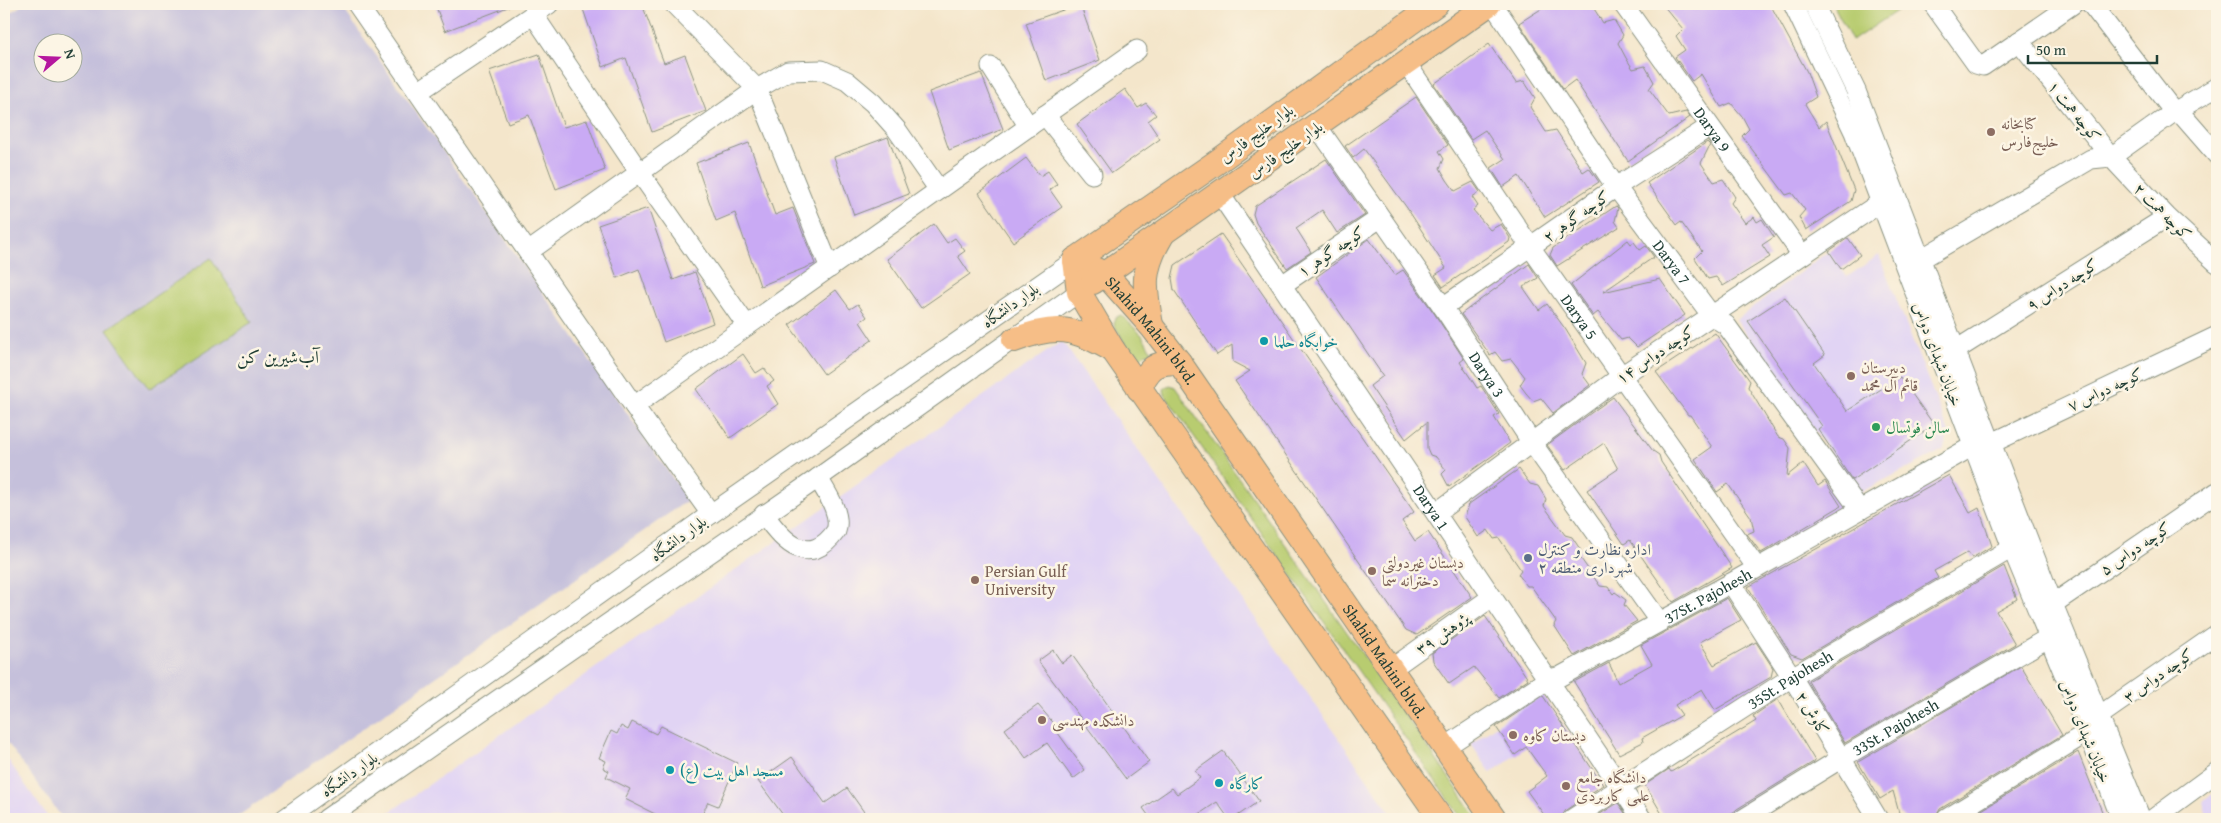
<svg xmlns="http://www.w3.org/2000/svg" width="2221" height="823" viewBox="0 0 2221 823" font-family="'Gentium Book Plus',Amiri,serif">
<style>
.built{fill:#e1d4f4}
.industrial{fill:#c5c0db;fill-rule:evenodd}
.green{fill:#b8cc6f;stroke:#6c8452}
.building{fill:#c9aaf4}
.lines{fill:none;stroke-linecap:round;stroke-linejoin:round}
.minor-casing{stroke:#8a9280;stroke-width:21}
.major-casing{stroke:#8a9280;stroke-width:26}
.minor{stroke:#fff;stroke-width:19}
.major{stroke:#f6be87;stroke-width:24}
.education-dot{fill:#8d6e63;stroke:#fcf5e5;stroke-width:2}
.culture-dot{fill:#0f9aa8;stroke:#fcf5e5;stroke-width:2}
.leisure-dot{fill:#2e9e5b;stroke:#fcf5e5;stroke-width:2}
.service-dot{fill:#5c6f8a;stroke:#fcf5e5;stroke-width:2}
.labels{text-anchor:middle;stroke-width:5;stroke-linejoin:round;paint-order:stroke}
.street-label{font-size:16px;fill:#1f3d34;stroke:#fcf5e5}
.education-label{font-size:16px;fill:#785e54;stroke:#fcf5e5;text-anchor:start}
.culture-label{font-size:16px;fill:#0d838f;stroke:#fcf5e5;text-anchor:start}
.leisure-label{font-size:16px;fill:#27864d;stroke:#fcf5e5;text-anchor:start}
.service-label{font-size:16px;fill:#4e5e75;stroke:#fcf5e5;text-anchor:start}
.neighbourhood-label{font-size:18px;fill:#1f3d34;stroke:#fcf5e5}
</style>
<rect width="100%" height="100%" fill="#fcf5e5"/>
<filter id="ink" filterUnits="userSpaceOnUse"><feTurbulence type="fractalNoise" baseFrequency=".02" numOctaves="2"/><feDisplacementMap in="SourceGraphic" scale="10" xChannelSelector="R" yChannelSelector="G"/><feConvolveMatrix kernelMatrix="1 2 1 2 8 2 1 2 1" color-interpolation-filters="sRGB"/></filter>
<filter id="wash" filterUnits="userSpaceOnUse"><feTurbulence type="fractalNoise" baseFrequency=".0096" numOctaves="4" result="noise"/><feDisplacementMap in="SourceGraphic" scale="20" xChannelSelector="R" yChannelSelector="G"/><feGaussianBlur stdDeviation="1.12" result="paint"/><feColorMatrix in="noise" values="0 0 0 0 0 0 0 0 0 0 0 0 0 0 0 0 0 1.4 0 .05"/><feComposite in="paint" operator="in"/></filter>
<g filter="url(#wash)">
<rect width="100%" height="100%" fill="#f4e6cb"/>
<g class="built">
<polygon points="1829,251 1847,277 1879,255 1949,433 1943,450 1859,493 1736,320"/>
<polygon points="1062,341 1395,819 380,819"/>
<polygon points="1540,692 1560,722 1491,773 1471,744"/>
<polygon points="4,754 49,819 4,819"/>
<polygon points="2214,794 2217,798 2217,819 2208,819 2203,802"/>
</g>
<path class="industrial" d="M23 4H340L688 500 234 819H63L4 738V18ZM42 42H72V72H42Z"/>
<g class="green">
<polygon points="1833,4 1907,4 1852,41"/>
<polygon points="211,258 252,322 149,389 107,329"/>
<polygon points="1121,315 1142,335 1152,352 1145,354 1139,360 1132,355 1114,325 1115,318"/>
<polygon points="1170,385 1175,387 1478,819 1462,819 1165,395 1164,389"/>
</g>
<g id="blocks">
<g class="building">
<polygon points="435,4 513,4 513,5 445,31"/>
<polygon points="597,4 642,4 664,63 685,55 706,111 652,132 626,58 603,67 583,9"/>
<polygon points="1080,4 1100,60 1046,81 1026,23"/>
<polygon points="1549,4 1591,4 1603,23 1614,20 1623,35 1618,43 1626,58 1633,69 1645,66 1654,82 1649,89 1669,116 1686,112 1690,117 1628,161 1575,80 1563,89 1519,23"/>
<polygon points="1662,4 1770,4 1807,72 1816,97 1805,104 1819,127 1826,121 1854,190 1851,201 1806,230 1799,217 1805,210 1792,193 1786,195 1742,136 1749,129 1742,116 1731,103 1721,107 1701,74 1692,81 1675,57 1685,50 1676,36 1683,29"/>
<polygon points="1489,44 1516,83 1524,81 1535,98 1530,107 1546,132 1556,130 1583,172 1589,168 1599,182 1545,217 1519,176 1503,187 1491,168 1505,159 1495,145 1485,130 1471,139 1434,84"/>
<polygon points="539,54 564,127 587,120 605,170 556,189 529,115 508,123 489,71"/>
<polygon points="981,73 1003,129 949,150 929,92"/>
<polygon points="1125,89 1138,108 1146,103 1156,115 1148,121 1160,139 1112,173 1077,124"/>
<polygon points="1416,97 1448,145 1439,151 1444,159 1440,168 1447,180 1455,191 1473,182 1480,192 1472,197 1478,206 1473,210 1490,230 1501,224 1510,238 1509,242 1443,287 1435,275 1446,268 1407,208 1364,149 1353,158 1345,146"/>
<polygon points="888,137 909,194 854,215 834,157"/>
<polygon points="1707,142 1710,145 1701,163 1714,182 1723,179 1735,197 1731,203 1745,223 1754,217 1757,222 1762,219 1774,237 1762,245 1770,257 1723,286 1716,277 1708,279 1695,258 1702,251 1681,222 1677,225 1647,183"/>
<polygon points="749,143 775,215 793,208 815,264 760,286 735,213 716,221 696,163"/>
<polygon points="1026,158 1040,176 1048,171 1057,184 1050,190 1062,207 1013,242 979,193"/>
<polygon points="1326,159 1365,215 1337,233 1322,210 1296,228 1311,252 1287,268 1256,223 1253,214 1255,206"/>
<polygon points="1616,206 1618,208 1615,221 1619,227 1557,266 1550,255 1553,248"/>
<polygon points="648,208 673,280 695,272 713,323 664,342 639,269 617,278 598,225"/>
<polygon points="934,224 947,243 955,238 965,251 958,256 970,274 921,308 887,259"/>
<polygon points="1221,234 1414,512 1402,521 1415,541 1428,532 1472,597 1417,635 1406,630 1235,381 1250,371 1233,362 1232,345 1217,355 1174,290 1172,278 1175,265"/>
<polygon points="1848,238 1860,255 1841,269 1829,251"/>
<polygon points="1369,239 1395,275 1403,270 1434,313 1464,359 1460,362 1477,388 1481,386 1499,414 1494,417 1510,443 1449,487 1442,474 1446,470 1436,457 1430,455 1427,448 1427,422 1406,439 1370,386 1383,376 1316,277"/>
<polygon points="1628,240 1631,244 1634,242 1640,250 1646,246 1654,257 1603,292 1660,279 1685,315 1637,347 1628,338 1621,340 1598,312 1593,316 1571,285"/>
<polygon points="1529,264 1538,278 1523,287 1539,310 1547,304 1566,330 1586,363 1582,374 1590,385 1553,413 1541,398 1533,401 1526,393 1520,385 1525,377 1511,359 1502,361 1495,352 1490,355 1461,314"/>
<polygon points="836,290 850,309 858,304 867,317 860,322 872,340 824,374 789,325"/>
<polygon points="1785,297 1825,355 1814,363 1847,411 1900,377 1934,425 1852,480 1818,429 1822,426 1748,321"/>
<polygon points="1715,333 1750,381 1748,387 1778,437 1784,439 1790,448 1787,476 1803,463 1818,486 1825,481 1841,506 1761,553 1747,534 1754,531 1751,517 1728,484 1717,492 1695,459 1712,447 1690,415 1688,415 1656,372"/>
<polygon points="743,354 756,373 764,368 774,381 767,386 778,404 730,438 696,389"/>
<polygon points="1613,397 1653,451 1659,455 1661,462 1732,568 1673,602 1630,540 1624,544 1587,490 1618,469 1604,443 1565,470 1547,445"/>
<polygon points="1519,469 1530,484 1538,486 1546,499 1544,506 1565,535 1572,537 1580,549 1579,556 1600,586 1608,587 1613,594 1615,592 1626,600 1624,605 1637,621 1574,656 1554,625 1556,621 1531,586 1527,586 1518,574 1521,570 1499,538 1494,539 1488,530 1478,537 1465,517 1469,504"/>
<polygon points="1949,475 1970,513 1979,508 1992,546 1972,558 1968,552 1934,571 1938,578 1802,658 1791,654 1748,587"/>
<polygon points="2004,566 2017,599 1996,611 2015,644 1845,743 1808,681"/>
<polygon points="1727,598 1741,620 1700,642 1714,665 1756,642 1773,668 1771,677 1715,710 1702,689 1675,705 1682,715 1642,738 1643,742 1619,754 1574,682 1609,663 1618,683 1652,664 1641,645"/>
<polygon points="1485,616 1528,679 1499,698 1474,667 1449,684 1433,661 1432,653"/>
<polygon points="1053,650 1062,663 1072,655 1149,762 1126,779 1038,661"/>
<polygon points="2021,666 2062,735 1940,809 1935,819 1906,819 1899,813 1893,791 1880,799 1858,762"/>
<polygon points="1543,696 1603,785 1566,810 1561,819 1547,819 1527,791 1547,776 1526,747 1515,755 1496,727"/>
<polygon points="1778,699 1815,761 1737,809 1726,819 1665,819 1645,785 1669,769 1671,772 1756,721 1753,716"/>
<polygon points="1038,705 1057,727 1055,729 1085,770 1073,779 1047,743 1026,758 1005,729"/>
<polygon points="632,722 656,734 661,726 737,763 718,806 708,802 700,819 665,819 625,799 630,789 606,777 609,771 603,768 606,761 599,758 611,731 617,734 621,726 628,730"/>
<polygon points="1223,751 1259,801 1233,819 1229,819 1217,802 1192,819 1151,819 1143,808 1172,788 1177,794 1200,778 1195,771"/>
<polygon points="2078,752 2105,819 1967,819"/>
<polygon points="792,757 825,803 847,788 869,819 786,819 758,781"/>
<polygon points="1618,803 1629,819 1592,819"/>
</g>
</g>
</g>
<g filter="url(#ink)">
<use href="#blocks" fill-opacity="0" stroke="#8a9280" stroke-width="1"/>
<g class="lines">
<defs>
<g id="minor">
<polyline points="357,4 634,406 711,514"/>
<polyline points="674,4 757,89 830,268"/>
<path id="s1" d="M1493 4 1616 187 1712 316 1726 325 1860 510"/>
<path id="s2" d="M1623 4 1802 255"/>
<polyline points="1793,4 1854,132 2012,548 2088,732 2121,819"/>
<polyline points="1814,4 1856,91 2053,604 2141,819"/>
<polyline points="1933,4 1976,64 1983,66 2073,4"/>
<polyline points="2091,4 2174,112 2183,116 2217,155"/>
<polyline points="533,14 640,173 747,326"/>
<polyline points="2019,41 2111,157 2167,217 2217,263"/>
<path id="s3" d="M1407 64 1531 248 1757 568"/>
<polyline points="991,67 1029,127"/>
<polyline points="418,92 549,4"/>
<polyline points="1045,115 1092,174"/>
<path id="s4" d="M1317 126 1443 307 1532 443 1659 621"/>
<path id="s5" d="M1220 194 1642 819"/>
<polyline points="528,252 757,89 788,71 822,70 847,81 873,103 897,130 939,190"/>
<polyline points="1921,259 2091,159 2111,157 2174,112 2217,87"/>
<polyline points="1282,285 1380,218"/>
<polyline points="1443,307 1616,187 1709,127"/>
<polyline points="1956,350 2167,217"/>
<polyline points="634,406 1137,50"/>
<polyline points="1992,443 2217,336"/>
<polyline points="1436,513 1623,375 1880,203"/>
<path d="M764 514C783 542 809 569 836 531 842 514 826 492 818 478"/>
<polyline points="1731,583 1792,677 1878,819"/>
<polyline points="2053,604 2217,492"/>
<polyline points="1391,669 1492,597"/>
<polyline points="2099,716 2217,634"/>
<path id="s6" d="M1445 747 1547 680 1561 676 1731 583 1973 446"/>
<polyline points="284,819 711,514 1075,260"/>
<polyline points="326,819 818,478 1079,292"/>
<path id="s7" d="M1572 819 1792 677 2012 548"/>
<path id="s8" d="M1743 819 1840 759 2048 638"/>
<polyline points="1946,819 2088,732"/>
<polyline points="2153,819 2217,772"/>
</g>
<g id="major">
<path id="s9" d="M1075 260 1105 274 1152 327 1179 362 1494 819"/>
<polyline points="1075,260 1079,292 1113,350 1441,819"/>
<polyline points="1075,260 1217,162 1436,4"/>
<polyline points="1093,282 1489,4"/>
<path d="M1151 325C1144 286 1141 270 1162 235"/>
<path d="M1014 340C1058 323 1073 328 1113 350"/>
<path d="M1139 389C1149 368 1154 362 1179 362"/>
</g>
</defs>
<use href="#minor" class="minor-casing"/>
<use href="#major" class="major-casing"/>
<use href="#minor" class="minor"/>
<use href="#major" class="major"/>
</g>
</g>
<g class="education-dot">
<circle cx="1991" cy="132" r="5"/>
<circle cx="1851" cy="376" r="5"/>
<circle cx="1372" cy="571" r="5"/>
<circle cx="975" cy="580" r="5"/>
<circle cx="1042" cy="720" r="5"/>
<circle cx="1513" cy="735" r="5"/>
<circle cx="1566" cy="786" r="5"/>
</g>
<g class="culture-dot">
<circle cx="1264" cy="341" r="5"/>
<circle cx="670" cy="770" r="5"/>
<circle cx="1219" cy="783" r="5"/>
</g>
<circle class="leisure-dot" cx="1876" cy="427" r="5"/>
<circle class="service-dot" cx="1528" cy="558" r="5"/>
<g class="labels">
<g class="street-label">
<text transform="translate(2075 111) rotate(51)" y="6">کوچه همت ۱</text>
<text dy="6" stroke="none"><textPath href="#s2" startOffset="154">Darya 9</textPath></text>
<text transform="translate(1256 133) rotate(-36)" y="6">بلوار خلیج ‌فارس</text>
<text transform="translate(1285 149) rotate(-35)" y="6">بلوار خلیج‌ فارس</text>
<text transform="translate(2163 211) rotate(45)" y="6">کوچه همت ۲</text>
<text transform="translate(1576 216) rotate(-35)" y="6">کوچه گوهر ۲</text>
<text transform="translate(1331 251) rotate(-34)" y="6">کوچه گوهر ۱</text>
<text dy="6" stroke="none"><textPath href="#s1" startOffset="314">Darya 7</textPath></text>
<text transform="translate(2062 284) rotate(-33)" y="6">کوچه دواس ۹</text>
<text transform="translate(1010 305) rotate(-35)" y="6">بلوار دانشگاه</text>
<text dy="6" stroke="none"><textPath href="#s3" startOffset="306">Darya 5</textPath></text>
<text dy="6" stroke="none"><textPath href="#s9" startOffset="106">Shahid Mahini blvd.</textPath></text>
<text transform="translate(1655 354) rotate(-34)" y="6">کوچه دواس ۱۴</text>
<text transform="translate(1938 354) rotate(69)" y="6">خیابان شهدای دواس</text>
<text dy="6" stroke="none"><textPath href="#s4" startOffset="301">Darya 3</textPath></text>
<text transform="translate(2105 389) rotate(-25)" y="6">کوچه دواس ۷</text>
<text dy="6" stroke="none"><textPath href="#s5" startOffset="378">Darya 1</textPath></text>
<text transform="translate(678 538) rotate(-36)" y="6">بلوار دانشگاه</text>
<text transform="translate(2135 548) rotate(-34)" y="6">کوچه دواس ۵</text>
<text dy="6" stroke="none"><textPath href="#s6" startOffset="304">37St. Pajohesh</textPath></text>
<text transform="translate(1442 633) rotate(-35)" y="6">پژوهش ۳۹</text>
<text dy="6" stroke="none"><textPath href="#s9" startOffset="511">Shahid Mahini blvd.</textPath></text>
<text transform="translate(2158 675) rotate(-35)" y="6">کوچه دواس ۳</text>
<text dy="6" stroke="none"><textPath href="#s7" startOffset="259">35St. Pajohesh</textPath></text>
<text transform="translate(1813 713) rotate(59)" y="6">کاوش ۲</text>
<text dy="6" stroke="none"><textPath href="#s8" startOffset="178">33St. Pajohesh</textPath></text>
<text transform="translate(2086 731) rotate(68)" y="6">خیابان شهدای دواس</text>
<text transform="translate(349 774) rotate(-35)" y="6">بلوار دانشگاه</text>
</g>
<g class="education-label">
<text x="2001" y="129">کتابخانه<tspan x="2001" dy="18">خلیج‌فارس</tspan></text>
<text x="1861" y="373">دبیرستان<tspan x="1861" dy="18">قائم آل محمد</tspan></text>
<text x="1382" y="568">دبستان غیردولتی<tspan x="1382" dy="18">دخترانه سما</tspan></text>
<text x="985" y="577">Persian Gulf<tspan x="985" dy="18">University</tspan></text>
<text x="1052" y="726">دانشکده مهندسی</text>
<text x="1523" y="741">دبستان کاوه</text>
<text x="1576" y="783">دانشگاه جامع<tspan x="1576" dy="18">علمی کاربردی</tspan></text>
</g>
<g class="culture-label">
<text x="1274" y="347">خوابگاه حلما</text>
<text x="680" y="776">مسجد اهل بیت (ع)</text>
<text x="1229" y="789">کارگاه</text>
</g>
<g class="leisure-label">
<text x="1886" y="433">سالن فوتسال</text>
</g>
<g class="service-label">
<text x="1538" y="555">اداره‌ نظارت و کنترل<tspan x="1538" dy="18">شهرداری منطقه ۲</tspan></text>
</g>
<g class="neighbourhood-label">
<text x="278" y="363">آب‌شیرین کن</text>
</g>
</g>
<rect width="2221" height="823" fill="none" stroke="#fcf5e5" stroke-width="20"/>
<g transform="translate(58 58) rotate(71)"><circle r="24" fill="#fcf5e5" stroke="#a4ab9e"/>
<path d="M0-4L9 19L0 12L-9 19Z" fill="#b5179e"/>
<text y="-8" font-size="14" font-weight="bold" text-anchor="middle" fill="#1f3d34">N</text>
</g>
<path d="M2028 55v8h129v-8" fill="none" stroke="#1f3d34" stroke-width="2.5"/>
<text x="2036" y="55" font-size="15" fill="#1f3d34" stroke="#fcf5e5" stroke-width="4" paint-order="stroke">50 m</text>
</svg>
